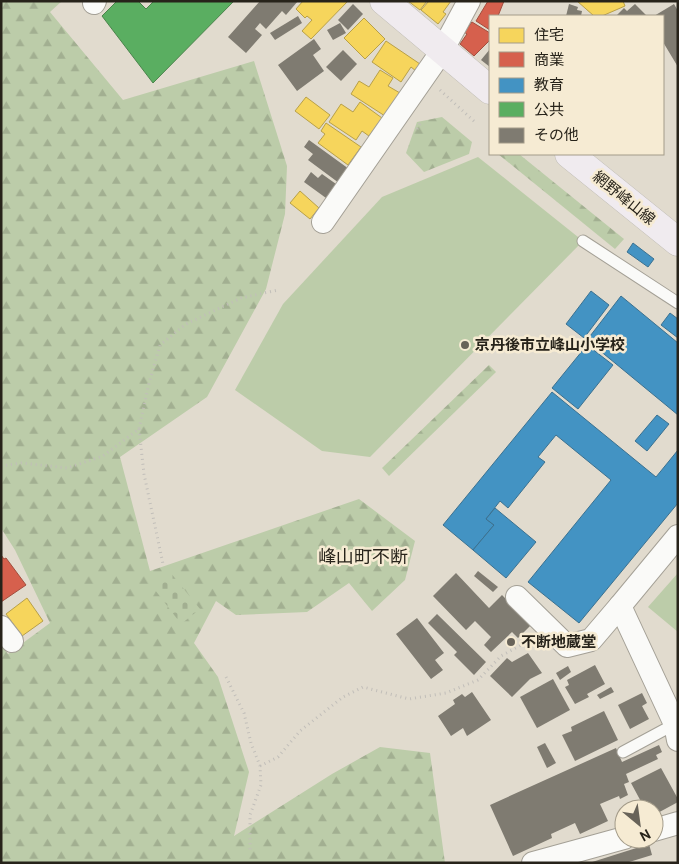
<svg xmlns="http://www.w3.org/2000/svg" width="679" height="864" viewBox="0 0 679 864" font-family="Overpass,'Noto Sans JP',sans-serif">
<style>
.green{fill:#bccca9}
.forest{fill:url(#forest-firs)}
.cemetery{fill:url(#cemetery-stones)}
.homes{fill:#f6d55c;stroke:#b8a048}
.shops{fill:#d6604d;stroke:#a24e3e}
.schools{fill:#4393c3;stroke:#3b7190}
.public{fill:#5aae61;stroke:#4b844c}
.building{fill:#7f7b71}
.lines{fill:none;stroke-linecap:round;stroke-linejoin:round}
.service-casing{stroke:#a4a096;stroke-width:13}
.minor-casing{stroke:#a4a096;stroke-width:24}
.primary-casing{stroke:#bdbab3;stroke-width:29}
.path{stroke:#c1beb9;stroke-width:3;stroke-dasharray:1 4;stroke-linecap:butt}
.service{stroke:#fafaf8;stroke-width:11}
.minor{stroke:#fafaf8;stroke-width:22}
.primary{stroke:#f0ebef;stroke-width:28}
.poi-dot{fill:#686359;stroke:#f6ebd3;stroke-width:2}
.labels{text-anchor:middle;stroke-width:5;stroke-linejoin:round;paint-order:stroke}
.street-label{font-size:15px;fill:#27231a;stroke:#f6ebd3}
.poi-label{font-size:15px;font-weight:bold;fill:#27231a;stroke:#f6ebd3;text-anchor:start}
.quarter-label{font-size:18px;fill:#27231a;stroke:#f6ebd3}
</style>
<defs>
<pattern id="forest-firs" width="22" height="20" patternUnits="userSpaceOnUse" patternTransform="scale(1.25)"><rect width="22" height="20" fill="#bccca9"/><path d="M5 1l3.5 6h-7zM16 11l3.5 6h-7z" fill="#a2af91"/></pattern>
<pattern id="cemetery-stones" width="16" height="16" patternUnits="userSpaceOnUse" patternTransform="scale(1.25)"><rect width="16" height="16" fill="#bccca9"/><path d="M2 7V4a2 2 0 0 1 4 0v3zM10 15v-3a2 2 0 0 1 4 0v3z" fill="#a2af91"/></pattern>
</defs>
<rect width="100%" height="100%" fill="#e1dbce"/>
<g class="green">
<polygon points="478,157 583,241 370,457 322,451 235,390 283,304 382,197"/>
<polygon points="678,573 678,632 648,607"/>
</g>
<g class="forest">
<polygon points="1,1 62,1 50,12 123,100 254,61 287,166 285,214 266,289 207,397 120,457 150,571 359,499 415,541 405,580 372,611 349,583 307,612 236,615 216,601 194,643 218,677 249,772 234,836 332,774 380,747 430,753 445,863 1,863 1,644 8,654 50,623 15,550 1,528"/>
<polygon points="442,117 472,142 469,154 424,172 406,153 417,122"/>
<polygon points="498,154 519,154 624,239 615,249"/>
<polygon points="489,365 496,372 389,476 382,468"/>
</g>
<polygon class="cemetery" points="170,572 200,609 181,624 152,586"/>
<g class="homes">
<polygon points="303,1 348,1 311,39 302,31 312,20 307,16 305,18 296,9"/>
<polygon points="408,1 427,1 420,10"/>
<polygon points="429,1 451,1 443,12 446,14 438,24 421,10"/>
<polygon points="577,1 623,1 625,6 602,16 594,16"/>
<polygon points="364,18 385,39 365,59 344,38"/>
<polygon points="386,41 420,64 416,71 411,67 401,82 372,62"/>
<polygon points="380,70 393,78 388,86 400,93 385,116 351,94 359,81 369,87"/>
<polygon points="306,97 330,115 319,129 295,111"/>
<polygon points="360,102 382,118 369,136 362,131 356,140 329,122 341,104 353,112"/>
<polygon points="326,123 361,147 348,165 318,143 325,134 321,131"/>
<polygon points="300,191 319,208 310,219 290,203"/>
<polygon points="27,598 43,621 22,636 6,614"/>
</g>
<g class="shops">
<polygon points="488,1 504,1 498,16 490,16 490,30 476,21"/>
<polygon points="472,22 490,33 490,40 474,56 460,44 467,34 464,32"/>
<polygon points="1,555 4,559 6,558 26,585 1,602"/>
</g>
<g class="schools">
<polygon points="633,243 654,259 648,267 627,252"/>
<polygon points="591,291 609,305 584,338 566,324"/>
<polygon points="621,296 678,343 678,415 587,340"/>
<polygon points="670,313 678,319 678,338 661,325"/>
<polygon points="587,345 613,365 578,409 552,388"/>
<polygon points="552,392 656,477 678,450 678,503 579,623 528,582 611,480 556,435 538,457 545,462 508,508 500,501 486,519 494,525 473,550 443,525"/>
<polygon points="657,415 669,424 647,451 635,441"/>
<polygon points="495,508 536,542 506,578 473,550 494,525 486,519"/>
</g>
<polygon class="public" points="117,1 138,1 146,9 154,1 234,1 153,83 102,16"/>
<g class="building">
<polygon points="260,1 298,1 286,15 282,11 266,29 260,23 255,29 262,35 246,53 228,37"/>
<polygon points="353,4 363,14 348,30 338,20"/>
<polygon points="569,4 578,7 577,10 582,11 581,16 566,16"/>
<polygon points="635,4 647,16 616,16 624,8 627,11"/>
<polygon points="674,4 678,11 678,67 663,42 663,16 654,16"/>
<polygon points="298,16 302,23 275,40 270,33"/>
<polygon points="340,23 346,33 333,40 327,30"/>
<polygon points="314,39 321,49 313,55 324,71 297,91 278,65"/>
<polygon points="490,49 490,67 481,60"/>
<polygon points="343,50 357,64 341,81 326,67"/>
<polygon points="309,140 349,169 339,183 308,160 313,154 304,147"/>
<polygon points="311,172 318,178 322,174 336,184 326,198 304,182"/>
<polygon points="478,571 498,587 493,592 474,576"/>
<polygon points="456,573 489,608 502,595 531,625 518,638 512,632 491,652 484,645 491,637 475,621 466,630 433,596"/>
<polygon points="437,614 486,662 474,675 454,655 457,652 428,623"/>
<polygon points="417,618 444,653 435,660 443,670 431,679 396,634"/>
<polygon points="528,653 542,673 530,679 512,697 490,676 507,658 512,662"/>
<polygon points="595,665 605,684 587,694 589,697 575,704 565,687 569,685 567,680"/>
<polygon points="568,666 571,672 560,680 556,673"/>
<polygon points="553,679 570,710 537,728 520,697"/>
<polygon points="611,687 614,692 600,699 597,695"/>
<polygon points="472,692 491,720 467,736 463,728 451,736 438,716 455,704 453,700 462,694 465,697"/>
<polygon points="642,693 647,703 642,706 649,719 630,729 618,705"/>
<polygon points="604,711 618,740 575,761 562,735 572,731 571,727"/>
<polygon points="545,743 556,763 547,768 537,747"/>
<polygon points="659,745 662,752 656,755 658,759 626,774 629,782 624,784 628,795 620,799 619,796 600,804 608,821 580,834 575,823 551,834 552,838 513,856 490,805 616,748 622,762"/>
<polygon points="661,768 678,799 678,802 654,815 654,809 645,809 631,783"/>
<polygon points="649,844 652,855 626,863 589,863"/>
</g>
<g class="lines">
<defs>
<g id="service">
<polyline points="583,241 678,303"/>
<polyline points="623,752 675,724"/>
</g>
<g id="minor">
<polyline points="94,3 95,1"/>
<polyline points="323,222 442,51 469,1"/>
<polyline points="678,536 620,606 675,724 678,740"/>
<polyline points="517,597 567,646 591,640 620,606"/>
<polyline points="1,627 12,641"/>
<polyline points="654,830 678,823"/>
<polyline points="533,863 624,838"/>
</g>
<g id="primary">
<polyline points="384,1 490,90"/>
<polyline points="569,154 678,242"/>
</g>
</defs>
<use href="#service" class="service-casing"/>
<use href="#minor" class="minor-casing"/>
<use href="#primary" class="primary-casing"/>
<g class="path">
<polyline points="440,90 476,123"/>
<polyline points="417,129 420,123"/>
<polyline points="139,429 144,474 163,564"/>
<polyline points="1,466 21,463 67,468 103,456 139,429 149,383 160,345 186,324 241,298 278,290"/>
<polyline points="226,677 244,713 251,743 260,766 261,785 250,815 250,850"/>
<polyline points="260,766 278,757 300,731 343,697 363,687 409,699 446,693 478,680 501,656 530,640"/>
</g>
<use href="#service" class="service"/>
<use href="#minor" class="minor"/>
<use href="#primary" class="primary"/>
</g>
<g class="poi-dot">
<circle cx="465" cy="345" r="5"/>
<circle cx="511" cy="642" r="5"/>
</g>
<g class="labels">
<g class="street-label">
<text transform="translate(624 198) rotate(39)" y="5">網野峰山線</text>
</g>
<g class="poi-label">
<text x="475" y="350">京丹後市立峰山小学校</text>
<text x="521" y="647">不断地蔵堂</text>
</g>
<g class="quarter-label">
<text x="363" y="563">峰山町不断</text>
</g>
</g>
<rect width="679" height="864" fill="none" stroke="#27231a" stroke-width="5"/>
<rect x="489" y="15" width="175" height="140" fill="#f6ebd3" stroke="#a39b89"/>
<rect x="499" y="28" width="25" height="15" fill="#f6d55c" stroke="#a39b89"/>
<text x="534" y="40" font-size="15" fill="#27231a">住宅</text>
<rect x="499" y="52" width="25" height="15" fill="#d6604d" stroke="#a39b89"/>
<text x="534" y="65" font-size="15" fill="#27231a">商業</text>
<rect x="499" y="78" width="25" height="15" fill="#4393c3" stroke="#a39b89"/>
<text x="534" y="90" font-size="15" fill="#27231a">教育</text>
<rect x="499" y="102" width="25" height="15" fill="#5aae61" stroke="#a39b89"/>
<text x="534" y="115" font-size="15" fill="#27231a">公共</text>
<rect x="499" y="128" width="25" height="15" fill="#7f7b71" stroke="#a39b89"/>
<text x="534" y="140" font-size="15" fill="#27231a">その他</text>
<g transform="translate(639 824) rotate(151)"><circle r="24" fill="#f6ebd3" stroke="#a39b89"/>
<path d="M0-4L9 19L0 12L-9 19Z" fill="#686359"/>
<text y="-8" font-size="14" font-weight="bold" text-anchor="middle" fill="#27231a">N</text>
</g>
</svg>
